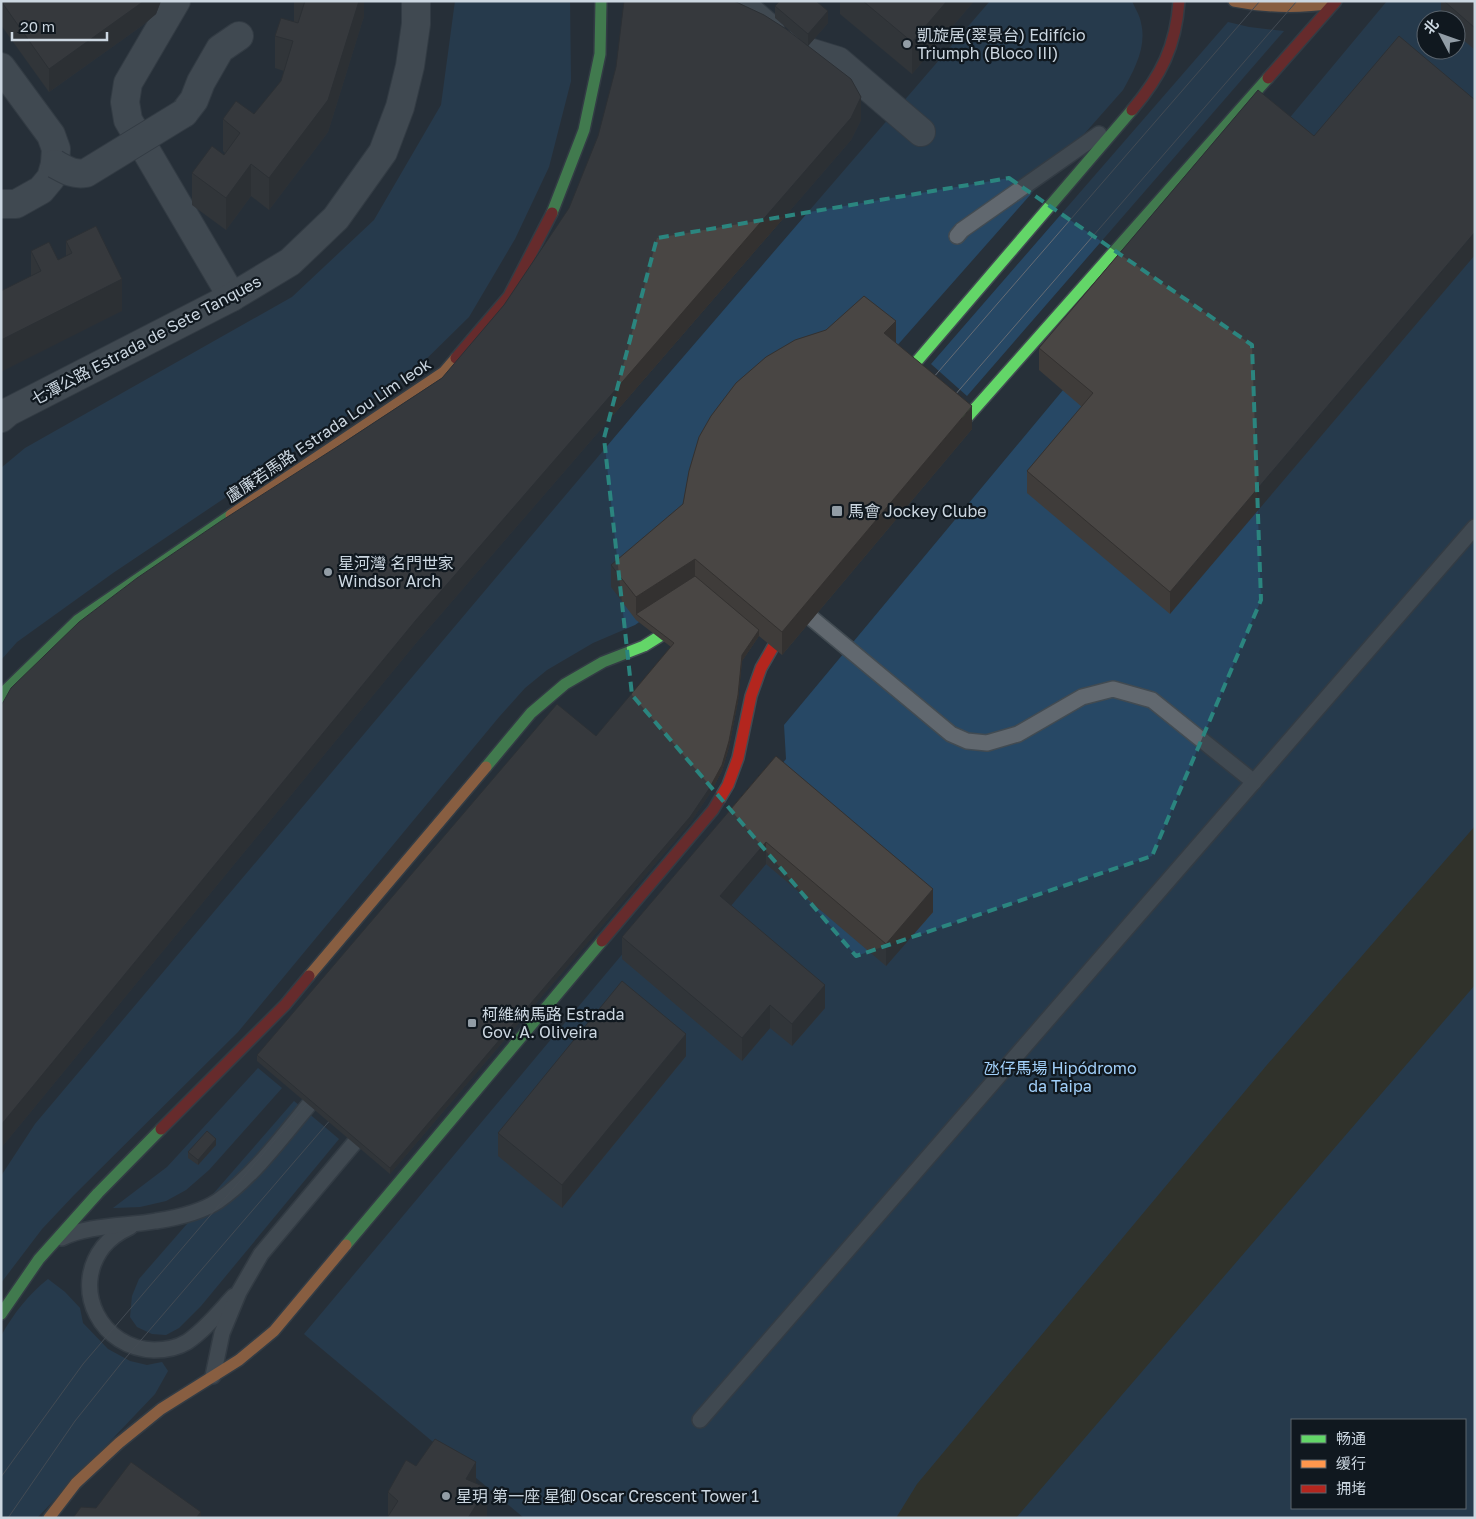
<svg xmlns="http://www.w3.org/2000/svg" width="1476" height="1519" viewBox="0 0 1476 1519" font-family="'Golos Text','Noto Sans SC',sans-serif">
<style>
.green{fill:#274865;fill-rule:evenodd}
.sand{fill:#3c351b}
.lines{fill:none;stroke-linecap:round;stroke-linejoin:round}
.lane-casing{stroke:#424b52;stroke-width:18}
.street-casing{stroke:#424b52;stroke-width:30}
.fast-casing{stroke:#424b52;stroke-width:14}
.slow-casing{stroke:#424b52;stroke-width:14}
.jam-casing{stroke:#424b52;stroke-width:14}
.lane{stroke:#61686f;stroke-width:15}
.street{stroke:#61686f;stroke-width:28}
.fast{stroke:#63d668;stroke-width:11}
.slow{stroke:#ff974d;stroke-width:11}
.jam{stroke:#b3261e;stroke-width:11}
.tram{stroke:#666c74;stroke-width:1}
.street-bridge-casing{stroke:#424b52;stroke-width:30;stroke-linecap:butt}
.street-bridge{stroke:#61686f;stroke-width:28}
.wall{fill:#3f3c3a}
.shaded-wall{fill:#333130}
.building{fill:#494644;stroke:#333130}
.marked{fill:none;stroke:#2b857f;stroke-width:4;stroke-dasharray:10 6;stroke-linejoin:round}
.poi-dot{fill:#929da6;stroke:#10181f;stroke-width:2}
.labels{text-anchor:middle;stroke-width:4.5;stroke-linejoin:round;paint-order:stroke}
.poi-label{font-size:16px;fill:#ccd7e1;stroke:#10181f;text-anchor:start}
.street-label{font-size:16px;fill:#ccd7e1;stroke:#10181f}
.park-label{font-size:16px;fill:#a2d0fa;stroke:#10181f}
</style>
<rect width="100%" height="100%" fill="#273039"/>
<g class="green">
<polygon points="455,1 570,1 571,81 549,167 515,239 469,317 414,371 113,573 17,642 1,660 1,468 25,448 292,297 374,220 441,105"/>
<path d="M990 1H1132C1135 8 1140 16 1141 23 1147 47 1134 70 1123 90L674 598 635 625 593 643 547 670 525 688 499 717 238 1032 74 1195 42 1229 1 1283V1176L35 1124 640 407Z"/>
<path d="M1387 1H1475V1518H524L304 1334 786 759 784 725ZM1426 20H1456V50H1426ZM1292 1420H1465V1508H1292Z"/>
<polygon points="1228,22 1249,27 1284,31 967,396 931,364"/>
<polygon points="258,1068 282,1088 209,1170 186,1190 166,1201 140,1207 113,1208 167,1167"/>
<polygon points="294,1101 339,1139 201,1306 179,1328 166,1335 152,1334 137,1327 130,1317 132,1296 139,1279"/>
<path d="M48 1279 65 1292 80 1308 83 1323 108 1349 130 1361 147 1365 162 1362 168 1371 155 1394 37 1518H1V1336C14 1313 28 1295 48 1279Z"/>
</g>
<polygon class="sand" points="1475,826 1475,985 1016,1518 896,1518 917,1484 1266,1066"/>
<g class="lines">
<defs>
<g id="lane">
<polyline points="957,236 962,230 1099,134"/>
<polyline points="803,611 951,734 967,741 987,743 1018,734 1082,697 1113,689 1152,700 1254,782"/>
<path d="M130 1227C119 1232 110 1238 103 1247 70 1290 102 1349 154 1350 165 1350 177 1348 187 1342 205 1330 219 1312 234 1296"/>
<path d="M62 1238C86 1225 129 1226 156 1221 176 1218 200 1213 218 1201 257 1174 291 1125 322 1089"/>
<polyline points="213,1376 222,1333 239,1292 261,1254 366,1129"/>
<polyline points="700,1420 1475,527"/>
</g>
<g id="street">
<polyline points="176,1 128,83 125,102 128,120 232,297"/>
<polyline points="738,1 770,29"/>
<polyline points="786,45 838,61 921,132"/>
<polyline points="1,67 51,135 56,149 55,164 51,178 41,190 16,204 1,204"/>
<polyline points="184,113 194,100 201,82 220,49 239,36"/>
<polyline points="1,418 8,412 232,297 290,262 336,218 383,152 400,107 410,66 416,24 416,1"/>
</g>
<g id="fast">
<polyline points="552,213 584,130 600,54 601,1"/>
<polyline points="906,374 1132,110"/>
<polyline points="963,422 1268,78"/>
<polyline points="1,697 5,691 78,620 231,515"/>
<polyline points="486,767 531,713 565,684 603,662 644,646 689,618"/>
<polyline points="346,1245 602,941"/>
<polyline points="1,1314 39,1259 98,1193 161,1129"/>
</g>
<g id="slow">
<path d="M1234 1C1268 8 1300 8 1334 3"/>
<polyline points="231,515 444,372 456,358"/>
<polyline points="309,976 486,767"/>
<polyline points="49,1518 76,1483 119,1443 161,1409 239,1360 274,1331 346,1245"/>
</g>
<g id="jam">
<polyline points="1268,78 1336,1"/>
<path d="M1132 110C1161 76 1176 46 1179 1"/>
<polyline points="456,358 509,296 552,213"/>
<polyline points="602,941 713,810 728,785 738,758 751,696 761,668 773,647"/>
<polyline points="161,1129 285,1005 309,976"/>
</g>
</defs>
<use href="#lane" class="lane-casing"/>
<use href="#street" class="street-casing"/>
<use href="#fast" class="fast-casing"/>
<use href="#slow" class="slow-casing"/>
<use href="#jam" class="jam-casing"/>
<use href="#lane" class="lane"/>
<use href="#street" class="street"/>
<use href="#fast" class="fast"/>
<use href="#slow" class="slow"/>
<use href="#jam" class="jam"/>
<g class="tram">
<polyline points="926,386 1260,1"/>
<polyline points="948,403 1297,1"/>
<polyline points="1,1477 83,1364 316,1092"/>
<polyline points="8,1518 75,1421 123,1361 338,1111"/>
</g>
<defs>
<path id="street-bridge" d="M55 164C66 170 73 175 86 173L184 113"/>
</defs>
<use href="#street-bridge" class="street-bridge-casing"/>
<use href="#street-bridge" class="street-bridge"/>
</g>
<g class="wall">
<polygon points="1,1 161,1 156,14 143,25 49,92 1,25"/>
<polygon points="294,1 364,1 364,16 328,132 269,210 251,196 226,230 192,205 192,173 224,155 225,153 223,151 223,119 254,114 281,81 284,71 275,68 275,36 294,22"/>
<polygon points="840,1 974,1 912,74 840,14"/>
<polygon points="1441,1 1475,1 1475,50 1456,34 1456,20 1441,20"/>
<polygon points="775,6 828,23 808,46 861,120 851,140 416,643 1,1148 1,706 343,443 442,378 805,44 775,18"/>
<polygon points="1258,90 1170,614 1027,493 1027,471 1082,407 1039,370 1039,348"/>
<polygon points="66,241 122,311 31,276 31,251 58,260 66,256"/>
<polygon points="896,343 972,429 782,655 759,636 742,661 738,701 729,747 722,771 709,795 690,823 390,1174 257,1061 257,1055 596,736 671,647 636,620 611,587 611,565"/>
<polygon points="776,756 933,912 886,966 766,864 731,905 825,1008 792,1046 770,1028 742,1061 622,959 622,937"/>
<polygon points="686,1056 562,1208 498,1156 498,1133"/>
<polygon points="216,1145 198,1165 188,1158 188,1152"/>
<polygon points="416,1466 476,1483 487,1518 388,1517 388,1492"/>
</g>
<g class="shaded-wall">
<polygon points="144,1 161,1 156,14 143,25 49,92 49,69"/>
<polygon points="359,1 364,1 364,16 328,132 269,210 269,178"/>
<polygon points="947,1 974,1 912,74 912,42"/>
<polygon points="828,11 828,23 808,46 808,34"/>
<polygon points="861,97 861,120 851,140 416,643 1,1148 1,1125 416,620"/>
<polygon points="251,164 251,196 226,230 226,198"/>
<polygon points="1475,232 1475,255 1170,614 1170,592"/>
<polygon points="122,279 122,311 1,372 1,340"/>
<polygon points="896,321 896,344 884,333"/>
<polygon points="972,406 972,429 782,655 782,632"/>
<polygon points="695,559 695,582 636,614 636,620 636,597"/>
<polygon points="759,630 759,636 742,661 738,701 729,747 722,771 709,795 690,823 390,1174 390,1168 742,655"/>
<polygon points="766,842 766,864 720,919 720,896"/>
<polygon points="933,889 933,912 886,966 886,944"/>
<polygon points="825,985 825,1008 792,1046 792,1024"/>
<polygon points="770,1005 770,1028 742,1061 742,1038"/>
<polygon points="686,1034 686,1056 562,1208 562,1185"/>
<polygon points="216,1139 216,1145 198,1165 198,1160"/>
<polygon points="476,1462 476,1494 466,1479"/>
<polygon points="487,1488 487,1518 468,1518"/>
<polygon points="201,1512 201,1518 196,1518"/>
</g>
<g class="building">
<polygon points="1,1 144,1 49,69"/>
<polygon points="305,1 359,1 328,100 269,178 251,164 226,198 192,173 212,146 224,155 240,133 223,119 236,101 254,114 281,81 293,41 275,36 281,18 298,23"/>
<polygon points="624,1 734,1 764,15 786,29 851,79 861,97 851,118 416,620 1,1125 1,706 11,688 79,622 137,578 221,521 343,443 442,378 504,305 569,208 598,136 616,67"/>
<polygon points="780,1 816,1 828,11 808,34 775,6"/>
<polygon points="863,1 947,1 912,42"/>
<polygon points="1444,1 1475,1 1475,28"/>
<polygon points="1399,36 1475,100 1475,232 1170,592 1027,471 1093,393 1039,348 1258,90 1314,136"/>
<polygon points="96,226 122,279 1,340 1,291 41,271 31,251 49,242 58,260 72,253 66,241"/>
<polygon points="864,296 896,321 884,333 972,406 782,632 695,559 636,597 611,565 683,504 689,471 699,437 711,416 736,383 766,357 795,340 826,330"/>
<polygon points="695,576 759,630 742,655 738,695 729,741 722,765 709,789 690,817 390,1168 257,1055 557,704 596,736 674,643 636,614"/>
<polygon points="776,756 933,889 886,944 766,842 720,896 825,985 792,1024 770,1005 742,1038 622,937"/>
<polygon points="622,981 686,1034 562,1185 498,1133"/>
<polygon points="207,1131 216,1139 198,1160 188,1152"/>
<polygon points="435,1439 476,1462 466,1479 487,1488 468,1518 387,1518 398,1501 388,1492 406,1460 416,1466"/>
<polygon points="131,1462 201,1512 196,1518 73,1518 81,1507 96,1508"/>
</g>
<path d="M0 0H1476V1519H0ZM1009 178 1252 345 1261 600 1152 856 856 956 632 695 604 438 657 238Z" fill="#273039" fill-opacity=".55" fill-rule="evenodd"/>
<path class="marked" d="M1009 178 1252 345 1261 600 1152 856 856 956 632 695 604 438 657 238Z"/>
<g class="poi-dot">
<circle cx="907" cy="44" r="5"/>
<rect x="831" y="505" width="12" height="12" rx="2.5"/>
<circle cx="328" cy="572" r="5"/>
<rect x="467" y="1018" width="10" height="10" rx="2.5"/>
<circle cx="446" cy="1496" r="5"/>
</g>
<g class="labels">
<g class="poi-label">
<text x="917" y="41">凱旋居(翠景台) Edifício<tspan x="917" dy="18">Triumph (Bloco III)</tspan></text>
<text x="848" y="517">馬會 Jockey Clube</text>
<text x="338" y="569">星河灣 名門世家<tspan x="338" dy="18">Windsor Arch</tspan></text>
<text x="482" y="1020">柯維納馬路 Estrada<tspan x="482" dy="18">Gov. A. Oliveira</tspan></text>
<text x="456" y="1502">星玥 第一座 星御 Oscar Crescent Tower 1</text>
</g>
<g class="street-label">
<text transform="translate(146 340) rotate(-28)" y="6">七潭公路 Estrada de Sete Tanques</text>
<text transform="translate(328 430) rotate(-34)" y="6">盧廉若馬路 Estrada Lou Lim Ieok</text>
</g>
<g class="park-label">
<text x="1060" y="1074">氹仔馬場 Hipódromo<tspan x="1060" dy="18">da Taipa</tspan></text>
</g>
</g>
<rect width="1476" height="1519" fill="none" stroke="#ccd7e1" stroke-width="5"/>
<rect x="1291" y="1419" width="175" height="90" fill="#10181f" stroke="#5b646d"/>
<rect x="1301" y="1435" width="25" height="8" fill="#63d668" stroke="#5b646d"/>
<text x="1336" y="1444" font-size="15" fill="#ccd7e1">畅通</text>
<rect x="1301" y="1460" width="25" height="8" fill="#ff974d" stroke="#5b646d"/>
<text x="1336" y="1469" font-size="15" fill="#ccd7e1">缓行</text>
<rect x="1301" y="1485" width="25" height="8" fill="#b3261e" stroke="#5b646d"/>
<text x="1336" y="1494" font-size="15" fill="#ccd7e1">拥堵</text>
<g transform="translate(1441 35) rotate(311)"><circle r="24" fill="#10181f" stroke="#5b646d"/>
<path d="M0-4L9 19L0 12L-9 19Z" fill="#929da6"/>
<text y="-8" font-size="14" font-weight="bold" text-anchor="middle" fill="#ccd7e1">北</text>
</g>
<path d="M12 32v8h95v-8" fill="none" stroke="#ccd7e1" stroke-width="2.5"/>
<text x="20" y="32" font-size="15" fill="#ccd7e1" stroke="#10181f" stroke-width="4" paint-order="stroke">20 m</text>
</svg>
